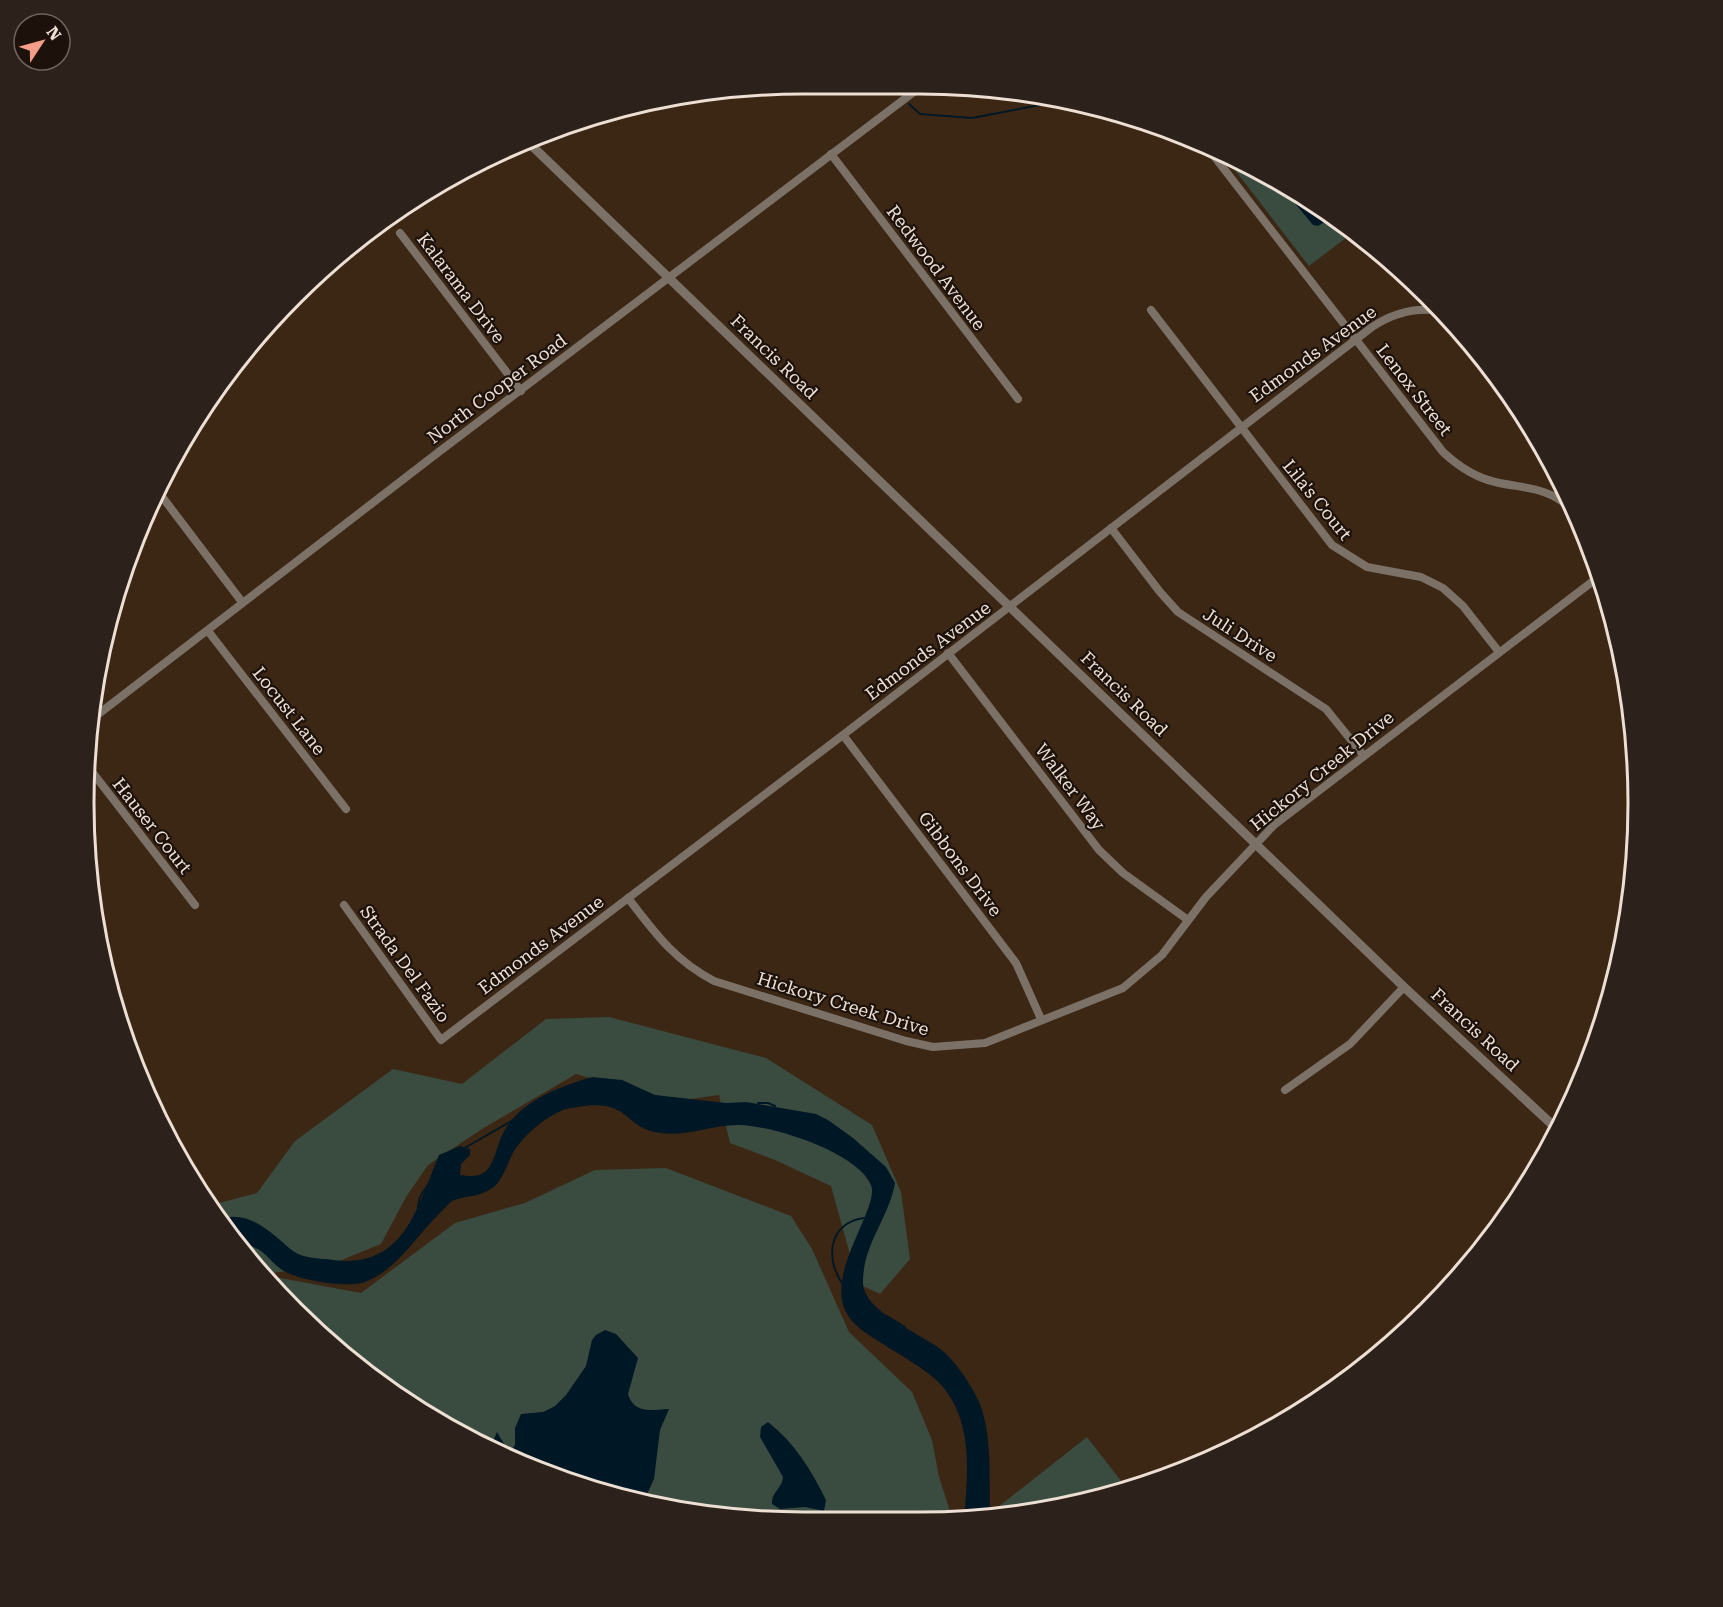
<svg xmlns="http://www.w3.org/2000/svg" width="1723" height="1607" viewBox="0 0 1723 1607" font-family="'Roboto Serif',serif">
<style>
.green{fill:#3a4c40}
.water{fill:#001825}
.lines{fill:none;stroke-linecap:round;stroke-linejoin:round}
.stream{stroke:#001825;stroke-width:2}
.minor{stroke:#7b7167;stroke-width:8}
.tertiary{stroke:#7b7167;stroke-width:9}
.labels{text-anchor:middle;stroke-width:4.5;stroke-linejoin:round;paint-order:stroke}
.street-label{font-size:18px;fill:#eddfd4;stroke:#1c120b}
.rim{fill:none;stroke:#eddfd4;stroke-width:3}
</style>
<rect width="100%" height="100%" fill="#3c2715"/>
<g class="green">
<polygon points="1221,152 1237,158 1355,231 1309,266"/>
<polygon points="609,1017 766,1058 872,1125 901,1192 910,1259 880,1294 852,1281 851,1258 831,1186 775,1160 730,1143 719,1095 670,1102 576,1074 482,1129 428,1165 406,1197 381,1244 327,1266 263,1274 208,1206 257,1193 295,1141 393,1069 462,1084 546,1019"/>
<polygon points="666,1168 791,1216 812,1249 849,1332 912,1392 932,1440 939,1477 950,1511 946,1519 803,1523 663,1509 528,1468 403,1402 294,1312 264,1275 361,1293 455,1223 525,1203 595,1170"/>
<polygon points="1087,1437 1128,1490 1014,1517 997,1517 993,1511"/>
</g>
<g class="water">
<polygon points="1278,183 1333,217 1318,226 1313,225"/>
<path d="M592 1077 622 1080 655 1095 726 1103 746 1102 816 1114 828 1120 853 1138 886 1167 895 1183C889 1218 863 1244 863 1282 863 1313 924 1334 944 1352 957 1364 970 1383 978 1400 993 1431 989 1483 990 1518H964C968 1474 973 1423 943 1387 931 1372 900 1355 883 1344 869 1335 852 1326 845 1310 827 1270 880 1207 871 1185 857 1152 773 1126 740 1125 713 1124 688 1137 660 1133 622 1128 631 1098 578 1107 572 1108 567 1108 561 1111 543 1119 525 1134 514 1151 508 1162 504 1177 495 1186 481 1198 465 1195 452 1201 448 1204 443 1210 440 1213 416 1236 397 1270 365 1282 347 1288 303 1281 286 1272 268 1263 265 1244 239 1245L219 1219C250 1209 271 1233 293 1251 303 1259 321 1258 333 1260 405 1269 417 1207 439 1155L460 1146 470 1149V1155L461 1164 460 1175C469 1176 478 1178 486 1171 495 1162 497 1145 503 1133 521 1100 559 1087 592 1077Z"/>
<path d="M605 1330 616 1334 638 1358 628 1394C634 1414 652 1410 669 1409L660 1430 654 1479 643 1503 528 1468 490 1448 497 1432 507 1449H512L515 1445V1428L521 1414 543 1412 555 1406 566 1395 586 1366 592 1340 596 1335Z"/>
<path d="M768 1422C794 1442 812 1471 826 1500L824 1511 805 1507 780 1509 772 1504C771 1492 782 1489 783 1477L760 1437 761 1427Z"/>
</g>
<g class="lines">
<g class="stream">
<polyline points="890,85 900,94"/>
<polyline points="909,104 920,114 972,118 1061,101"/>
<polyline points="758,1103 768,1103 775,1106"/>
<polyline points="463,1149 515,1119"/>
<polyline points="418,1207 420,1197 429,1183"/>
<polyline points="216,1216 227,1218"/>
<path d="M844 1286C825 1261 827 1223 864 1218"/>
<polyline points="887,1316 905,1327"/>
</g>
<g class="minor">
<path d="M1207 147 1443 452C1458 466 1474 477 1495 482 1526 489 1546 486 1572 509"/>
<polyline points="831,154 1018,399"/>
<polyline points="400,233 521,391"/>
<polyline points="1151,310 1332,545 1367,567 1421,577 1443,588 1463,606 1499,652"/>
<polyline points="160,494 242,602"/>
<polyline points="1111,528 1160,592 1178,612 1326,709 1364,756"/>
<polyline points="208,631 346,809"/>
<polyline points="948,653 1099,850 1123,873 1188,920"/>
<polyline points="92,719 440,451 923,85"/>
<polyline points="843,735 1016,963 1041,1019"/>
<polyline points="86,764 195,905"/>
<path d="M628 898C655 933 674 960 714 981L906 1041 933 1047 985 1043 1123 988 1162 955 1206 897 1274 825 1601 575"/>
<path d="M344 905 441 1040 843 735 1372 327C1393 313 1416 307 1441 311"/>
<polyline points="1285,1090 1350,1044 1404,987"/>
</g>
<polyline class="tertiary" points="529,143 1404,987 1559,1131"/>
</g>
<g class="labels">
<g class="street-label">
<text transform="translate(936 268) rotate(53)" y="6">Redwood Avenue</text>
<text transform="translate(461 288) rotate(53)" y="6">Kalarama Drive</text>
<text transform="translate(1313 354) rotate(-36)" y="6">Edmonds Avenue</text>
<text transform="translate(774 357) rotate(44)" y="6">Francis Road</text>
<text transform="translate(497 389) rotate(-37)" y="6">North Cooper Road</text>
<text transform="translate(1414 390) rotate(52)" y="6">Lenox Street</text>
<text transform="translate(1317 500) rotate(51)" y="6">Lila's Court</text>
<text transform="translate(1240 635) rotate(33)" y="6">Juli Drive</text>
<text transform="translate(928 651) rotate(-37)" y="6">Edmonds Avenue</text>
<text transform="translate(1124 694) rotate(44)" y="6">Francis Road</text>
<text transform="translate(289 711) rotate(52)" y="6">Locust Lane</text>
<text transform="translate(1322 771) rotate(-39)" y="6">Hickory Creek Drive</text>
<text transform="translate(1070 787) rotate(53)" y="6">Walker Way</text>
<text transform="translate(152 826) rotate(52)" y="6">Hauser Court</text>
<text transform="translate(960 864) rotate(53)" y="6">Gibbons Drive</text>
<text transform="translate(541 945) rotate(-37)" y="6">Edmonds Avenue</text>
<text transform="translate(405 964) rotate(54)" y="6">Strada Del Fazio</text>
<text transform="translate(843 1004) rotate(17)" y="6">Hickory Creek Drive</text>
<text transform="translate(1475 1030) rotate(43)" y="6">Francis Road</text>
</g>
</g>
<path d="M0 0H1723V1607H0ZM803 94H919A709 709 0 0 1 1628 803V803A709 709 0 0 1 919 1512H803A709 709 0 0 1 94 803V803A709 709 0 0 1 803 94Z" fill="#2d221b" fill-rule="evenodd"/>
<path class="rim" d="M803 94H919A709 709 0 0 1 1628 803V803A709 709 0 0 1 919 1512H803A709 709 0 0 1 94 803V803A709 709 0 0 1 803 94Z"/>
<g transform="translate(42 42) rotate(54)"><circle r="28" fill="#1c120b" stroke="#70645b" stroke-width="1.5"/>
<path d="M0-4.5L10 22L0 15L-10 22Z" fill="#f49e89"/>
<text y="-9" font-size="16" font-weight="bold" text-anchor="middle" fill="#eddfd4">N</text>
</g>
</svg>
